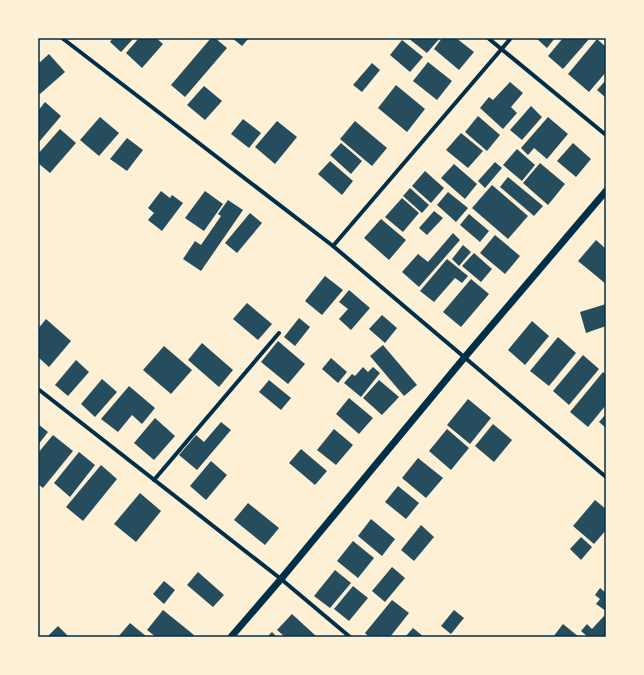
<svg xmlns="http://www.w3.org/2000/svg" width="644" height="675" viewBox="0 0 644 675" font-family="Barlow,sans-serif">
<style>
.building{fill:#264d5e}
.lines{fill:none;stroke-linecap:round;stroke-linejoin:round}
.minor{stroke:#003049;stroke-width:4}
.tertiary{stroke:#003049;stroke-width:7}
.neatline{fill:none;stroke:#003049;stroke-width:1.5}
</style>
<rect width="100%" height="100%" fill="#fdf0d5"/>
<g class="building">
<polygon points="113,38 134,38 121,52 110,42"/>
<polygon points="139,38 156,38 163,44 142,68 126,53"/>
<polygon points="211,38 215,38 227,48 185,97 171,85"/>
<polygon points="232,38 249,38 242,46"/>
<polygon points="408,38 440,38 427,53"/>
<polygon points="442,38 456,38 474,52 459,70 434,49"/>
<polygon points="536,38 555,38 547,48"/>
<polygon points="563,38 590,38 563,69 548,56"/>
<polygon points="597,39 606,47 606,72 589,92 568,74"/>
<polygon points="402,40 423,57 410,72 390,55"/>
<polygon points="49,54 65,72 40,94 38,91 38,64"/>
<polygon points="428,62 452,81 437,100 413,81"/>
<polygon points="372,63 380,70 362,92 353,85"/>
<polygon points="606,80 606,98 597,90"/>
<polygon points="510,82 523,93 511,107 517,113 503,129 480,108 489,97 493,100"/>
<polygon points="396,85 425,109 407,132 378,108"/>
<polygon points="204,86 222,101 205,120 187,105"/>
<polygon points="45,102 61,116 39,142 38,111"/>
<polygon points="531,106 542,117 522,140 510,130"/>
<polygon points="478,116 500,135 487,151 465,132"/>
<polygon points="100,117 119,133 99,156 80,140"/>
<polygon points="548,117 568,134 547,159 534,148 528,155 521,148"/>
<polygon points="243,119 261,133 249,148 231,134"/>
<polygon points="277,121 297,137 275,164 255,147"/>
<polygon points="355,121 387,148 372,166 340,139"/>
<polygon points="60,129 76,143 50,173 38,163 38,154"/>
<polygon points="461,133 483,151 468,168 446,150"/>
<polygon points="127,138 143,150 127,171 110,159"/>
<polygon points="341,143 362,161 351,174 330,155"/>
<polygon points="573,143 591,159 576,177 557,161"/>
<polygon points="517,149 535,165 522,181 503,165"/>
<polygon points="330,161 353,181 342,195 318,174"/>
<polygon points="495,162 502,168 485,188 478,181"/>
<polygon points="540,163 565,184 548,205 523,183"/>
<polygon points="454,164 477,184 465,199 441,178"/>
<polygon points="425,171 444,188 431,203 412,186"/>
<polygon points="508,177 543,206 534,216 500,187"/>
<polygon points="492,185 528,216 508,239 472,208"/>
<polygon points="410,188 429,205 422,213 403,196"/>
<polygon points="161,191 170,198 172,195 183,203 162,231 148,220 154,213 148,208"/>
<polygon points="205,191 223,204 204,231 185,218"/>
<polygon points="448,192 468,208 456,222 437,205"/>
<polygon points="402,198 419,213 403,232 385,217"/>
<polygon points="228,200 243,210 201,271 183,259 195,241 201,245 221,216 218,214"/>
<polygon points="434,211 443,218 427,235 419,228"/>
<polygon points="250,213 262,223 237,253 225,243"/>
<polygon points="469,214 489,231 480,242 460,225"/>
<polygon points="381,219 406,240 389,260 364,238"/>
<polygon points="453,233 460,240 419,287 402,272 418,254 428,262"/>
<polygon points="495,235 520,256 505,274 480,253"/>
<polygon points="596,240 606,249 606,284 578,261"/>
<polygon points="463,245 471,252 459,266 452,259"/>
<polygon points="474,253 492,269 481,282 462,266"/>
<polygon points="447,259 468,276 462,283 455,278 434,302 420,291"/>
<polygon points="325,276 343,290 322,315 305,301"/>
<polygon points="471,279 489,294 461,327 443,312"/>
<polygon points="349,290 370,308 351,330 339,319 348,309 339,302"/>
<polygon points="247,303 272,324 258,340 233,319"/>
<polygon points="606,304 606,326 586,333 580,312"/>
<polygon points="382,315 397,328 385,343 369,329"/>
<polygon points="299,318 310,327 295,346 284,337"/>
<polygon points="46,319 71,341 49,367 38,357 38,329"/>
<polygon points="532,321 549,336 525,365 508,350"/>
<polygon points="558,337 576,353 549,386 530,371"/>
<polygon points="278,341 305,364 288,384 261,362"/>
<polygon points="202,343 233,370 219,387 188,360"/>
<polygon points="383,345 417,385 404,396 370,356"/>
<polygon points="164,346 192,370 171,394 143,370"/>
<polygon points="583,355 599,369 569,405 553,391"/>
<polygon points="331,358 347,372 338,383 322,369"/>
<polygon points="76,360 89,372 68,396 55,385"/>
<polygon points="363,367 368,372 373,367 380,373 361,397 344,383 352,374 355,376"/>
<polygon points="603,372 606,375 606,405 588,427 570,412"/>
<polygon points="102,379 117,392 95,417 81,404"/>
<polygon points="269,380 291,398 281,410 259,392"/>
<polygon points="379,380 399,397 382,415 363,398"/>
<polygon points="129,386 155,408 142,424 132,415 118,432 101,419"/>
<polygon points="349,398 373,418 359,434 336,414"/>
<polygon points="468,399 491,418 470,444 447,425"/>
<polygon points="606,414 606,428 599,422"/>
<polygon points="155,418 175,436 154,460 134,443"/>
<polygon points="221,422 231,430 197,470 179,455 196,435 204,442"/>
<polygon points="38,424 48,432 38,445"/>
<polygon points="493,424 512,440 494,462 475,446"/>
<polygon points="334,429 353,445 336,465 317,450"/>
<polygon points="447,429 469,448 451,470 429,451"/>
<polygon points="53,435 73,451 43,488 38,484 38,453"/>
<polygon points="301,449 327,471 315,485 289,463"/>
<polygon points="79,452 95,465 70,497 54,483"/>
<polygon points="418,458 443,478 426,498 402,478"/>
<polygon points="211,461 227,475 206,500 190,486"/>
<polygon points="101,465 117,479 83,521 66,507"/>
<polygon points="398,486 419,503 406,519 385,502"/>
<polygon points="140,493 161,511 136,542 114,524"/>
<polygon points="595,500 606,509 606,530 594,544 573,526"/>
<polygon points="248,503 279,528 265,545 234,520"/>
<polygon points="371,519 395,539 382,556 358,536"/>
<polygon points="421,525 434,537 414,561 401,550"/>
<polygon points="581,537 592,547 581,560 570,549"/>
<polygon points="353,541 374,558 358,578 337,561"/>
<polygon points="392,567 405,578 385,602 372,591"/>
<polygon points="335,570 351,583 330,608 314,596"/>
<polygon points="198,572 224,595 213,607 187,585"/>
<polygon points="164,581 175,590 164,604 153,594"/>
<polygon points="353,586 368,598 349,621 334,609"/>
<polygon points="600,588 606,593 606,611 596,604 600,599 595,595"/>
<polygon points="392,600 409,613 390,637 369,637 365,633"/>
<polygon points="163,610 194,635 193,637 156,637 147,630"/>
<polygon points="454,610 464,618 451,634 441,626"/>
<polygon points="292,614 317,637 285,637 277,630"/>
<polygon points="604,616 606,617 606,635 604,637 588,637 581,631 587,624 592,629"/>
<polygon points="130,623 147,637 118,637"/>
<polygon points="563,624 579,637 553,637"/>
<polygon points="58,626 69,637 47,637"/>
<polygon points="413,628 424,637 405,637"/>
<polygon points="272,632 277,637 267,637"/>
</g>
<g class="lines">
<g class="minor">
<polyline points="62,38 333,246 606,477"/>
<polyline points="488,38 606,135"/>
<polyline points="333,246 511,38"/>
<polyline points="38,389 281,579 350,637"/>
<polyline points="154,480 279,333"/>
</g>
<polyline class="tertiary" points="231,637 281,579 464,358 606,191"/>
</g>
<rect width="644" height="675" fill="none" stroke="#fdf0d5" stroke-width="78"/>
<rect x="39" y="39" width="566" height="597" class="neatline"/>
</svg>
